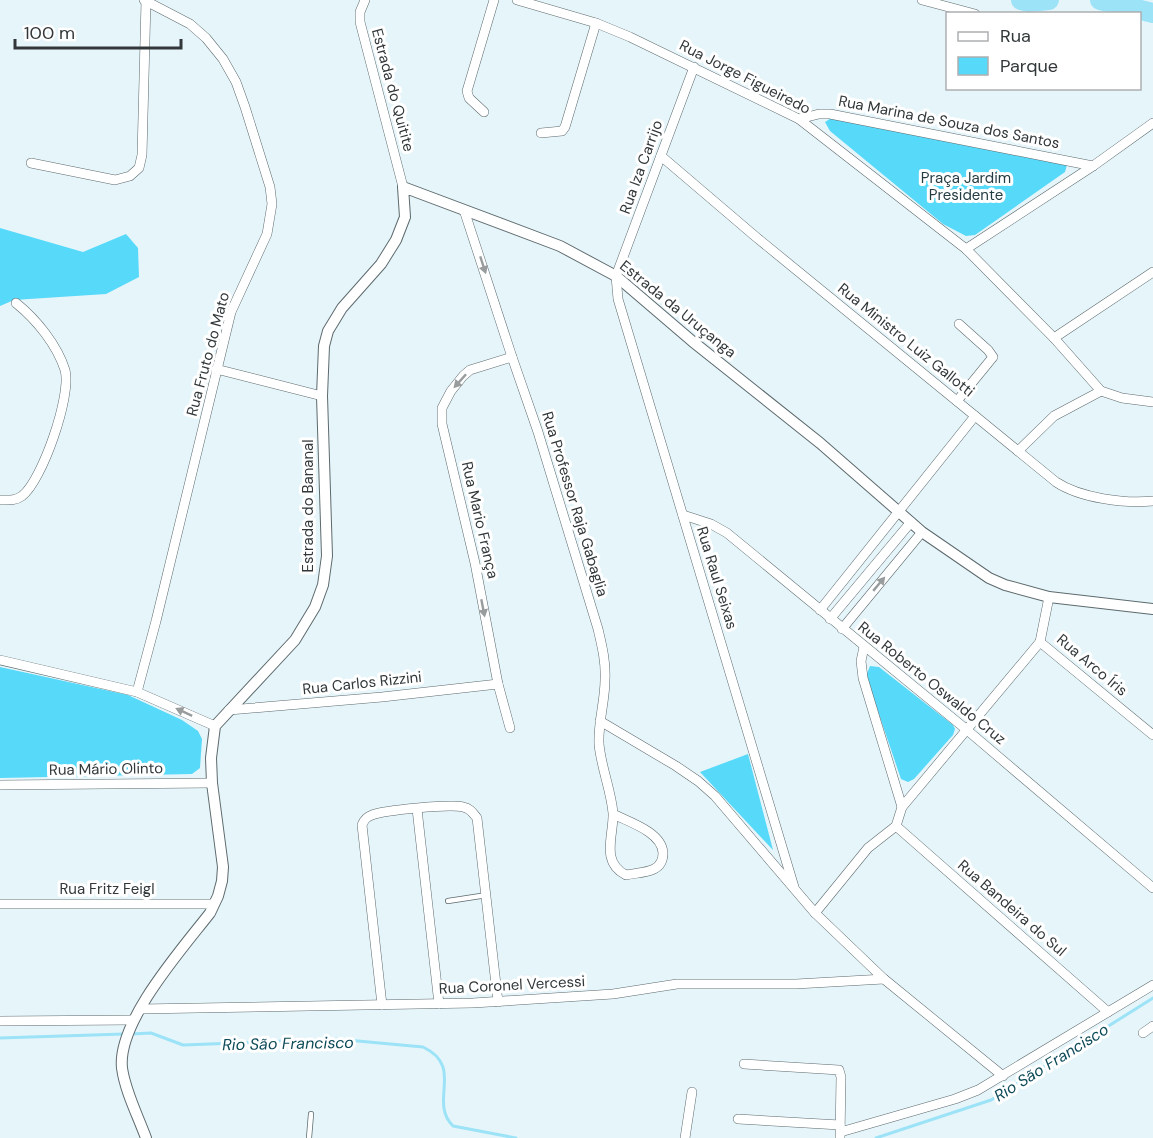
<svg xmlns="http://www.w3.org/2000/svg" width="1153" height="1138" viewBox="0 0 1153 1138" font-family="'DM Sans',sans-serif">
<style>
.green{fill:#57d9f9}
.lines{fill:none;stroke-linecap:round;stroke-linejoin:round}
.stream{stroke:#9ce3f7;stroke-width:3}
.river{stroke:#9ce3f7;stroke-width:20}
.service-casing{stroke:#5d6a6e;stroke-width:6}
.minor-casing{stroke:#5d6a6e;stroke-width:10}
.tertiary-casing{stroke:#5d6a6e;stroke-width:12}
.service{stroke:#fff;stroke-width:4.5}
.minor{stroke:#fff;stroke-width:9}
.tertiary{stroke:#fff;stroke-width:10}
.oneway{fill:#989c9c}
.labels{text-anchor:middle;stroke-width:6;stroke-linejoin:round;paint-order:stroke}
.street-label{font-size:15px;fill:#32383a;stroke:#fff}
.park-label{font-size:15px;fill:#253c43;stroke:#fff}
.water-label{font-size:16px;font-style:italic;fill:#0d4a58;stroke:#fff}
</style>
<rect width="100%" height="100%" fill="#e6f5fa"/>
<g class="green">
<polygon points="833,117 1067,165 1065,172 975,235 966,236 943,224 830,131 825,122"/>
<polygon points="0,228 83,252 126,234 138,248 139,277 106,294 14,300 0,306"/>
<polygon points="870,666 879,667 953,725 955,729 953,735 914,779 908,782 901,779 866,676"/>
<polygon points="0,667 128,695 182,720 198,731 202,739 200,768 192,774 0,778"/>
<polygon points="748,754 773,850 700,772"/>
</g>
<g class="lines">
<g class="stream">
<path d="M131 1034 151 1033 183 1045 336 1039 423 1047C465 1067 428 1101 453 1126L516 1138"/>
<polyline points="0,1038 124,1034"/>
<polyline points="876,1138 991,1100 1153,998"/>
</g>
<g class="river">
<polyline points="1021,0 1029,2 1049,0"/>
<polyline points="1100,0 1153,13"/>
</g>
<defs>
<g id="service">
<polyline points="448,901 487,895"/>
<polyline points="309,1138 311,1114"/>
</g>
<g id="minor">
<polyline points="365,0 360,12 360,22 403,187"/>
<polyline points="517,0 596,23 630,37 799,119 966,249 1054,338 1101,391 1122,398 1153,402"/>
<polyline points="922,0 975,14"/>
<polyline points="694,67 616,276 618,299 794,887"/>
<polyline points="484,112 469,98 467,91 494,0"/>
<polyline points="799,119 819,114 830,114 1093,166"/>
<polyline points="541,133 562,131 565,127 596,23"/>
<path d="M661 156 756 237 1056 482C1080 498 1125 504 1153 501"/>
<polyline points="31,163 115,180 130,176 139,168 142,155 146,1"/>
<path d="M464 210 512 357 538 432 598 629C602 646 606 662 605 680 605 701 598 722 599 744 601 767 611 790 613 813 614 835 600 862 626 875 635 873 646 873 654 869 660 866 663 860 663 853 662 832 629 822 613 814"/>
<polyline points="966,249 1093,166 1153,123"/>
<polyline points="1054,338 1153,272"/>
<polyline points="216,369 322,396"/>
<polyline points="957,401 993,357 988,350 959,324"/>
<polyline points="1018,451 1054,416 1101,391"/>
<path d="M0 500C9 500 15 501 22 496 42 481 72 395 65 370 57 345 37 320 16 303"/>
<polyline points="683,515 711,524 727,533 967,730 1153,888"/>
<polyline points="820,610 975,416"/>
<polyline points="830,619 911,522"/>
<polyline points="842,629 922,532"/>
<polyline points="1040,642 1153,735"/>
<polyline points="864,647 861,661 863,678 902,807"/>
<polyline points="0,660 137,692 215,726"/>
<polyline points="137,692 156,621 231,312 267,234 272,204 270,187 245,107 236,82 223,59 206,38 190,24 144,0"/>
<polyline points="229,710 382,697 498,684"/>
<polyline points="600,721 676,766 698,781 715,796 815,913 884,979 1003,1076"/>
<polyline points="510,728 498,684 475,563 442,424 442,408 451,391 463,376 470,370 512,357"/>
<polyline points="0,785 212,783"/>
<polyline points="417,809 439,1004"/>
<polyline points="896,826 1108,1012"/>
<polyline points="0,904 214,904"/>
<polyline points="815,913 868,848 896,826 902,807 1040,642 1049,597"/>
<path d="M382 1005 362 825C364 820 366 817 372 815 385 810 449 804 463 807 470 808 473 813 477 818L498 1002"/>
<polyline points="140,1009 473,1003 613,994 677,984 796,984 884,979"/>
<polyline points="0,1021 133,1020"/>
<polyline points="1143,1033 1153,1026"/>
<polyline points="744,1064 839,1070 841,1077 840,1138"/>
<polyline points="738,1119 840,1125"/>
<polyline points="844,1131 955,1099 978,1090 1153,985"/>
<polyline points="685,1138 692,1092"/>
</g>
<path id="tertiary" d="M146 1138C138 1116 125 1091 122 1068 117 1022 182 949 210 913L218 896 222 881 223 867 212 783 211 758 215 726 295 640 315 607 323 585 327 556 322 396 324 346 328 331 342 308 381 264 396 240 405 217 403 187 560 246 616 276 692 341 820 443 922 532 989 578 1005 585 1049 597 1153 609"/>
</defs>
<use href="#service" class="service-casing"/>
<use href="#minor" class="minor-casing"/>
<use href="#tertiary" class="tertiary-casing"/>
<use href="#service" class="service"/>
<use href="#minor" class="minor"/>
<use href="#tertiary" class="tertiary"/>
</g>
<defs><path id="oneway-solid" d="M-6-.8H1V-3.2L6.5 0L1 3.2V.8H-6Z" transform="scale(1.5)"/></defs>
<g class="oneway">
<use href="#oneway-solid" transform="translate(483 265) rotate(72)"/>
<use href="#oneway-solid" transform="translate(460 381) rotate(132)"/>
<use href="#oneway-solid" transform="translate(879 584) rotate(-50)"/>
<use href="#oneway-solid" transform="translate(483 608) rotate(79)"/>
<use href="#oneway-solid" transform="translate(184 712) rotate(-155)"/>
</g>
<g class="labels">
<g class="street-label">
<text transform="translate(745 77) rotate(27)" y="5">Rua Jorge Figueiredo</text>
<text transform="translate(393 90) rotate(75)" y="5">Estrada do Quitite</text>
<text transform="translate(949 122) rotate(11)" y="5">Rua Marina de Souza dos Santos</text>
<text transform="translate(641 167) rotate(-70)" y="5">Rua Iza Carrijo</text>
<text transform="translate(678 309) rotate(39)" y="5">Estrada da Uruçanga</text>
<text transform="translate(906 340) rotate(39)" y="5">Rua Ministro Luiz Gallotti</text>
<text transform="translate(208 354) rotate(-75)" y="5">Rua Fruto do Mato</text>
<text transform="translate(575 504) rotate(73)" y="5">Rua Professor Raja Gabaglia</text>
<text transform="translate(308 506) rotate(-90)" y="5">Estrada do Bananal</text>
<text transform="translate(480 520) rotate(77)" y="5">Rua Mario França</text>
<text transform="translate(717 578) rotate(73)" y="5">Rua Raul Seixas</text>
<text transform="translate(1092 665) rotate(40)" y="5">Rua Arco Íris</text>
<text transform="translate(362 683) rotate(-6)" y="5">Rua Carlos Rizzini</text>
<text transform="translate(932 683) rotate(39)" y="5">Rua Roberto Oswaldo Cruz</text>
<text transform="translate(106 769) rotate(-1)" y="5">Rua Mário Olinto</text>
<text x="107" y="894">Rua Fritz Feigl</text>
<text transform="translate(1012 908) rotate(41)" y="5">Rua Bandeira do Sul</text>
<text transform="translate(512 985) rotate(-3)" y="5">Rua Coronel Vercessi</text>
</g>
<g class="park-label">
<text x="966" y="183">Praça Jardim<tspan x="966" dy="17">Presidente</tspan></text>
</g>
<g class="water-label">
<text transform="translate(288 1043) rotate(-1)" y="6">Rio São Francisco</text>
<text transform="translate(1051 1062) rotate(-32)" y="6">Rio São Francisco</text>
</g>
</g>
<rect x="946" y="12" width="195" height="78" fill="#ffffff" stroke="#adafb0" stroke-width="1.5"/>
<rect x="958" y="32" width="30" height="9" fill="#ffffff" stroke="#adafb0" stroke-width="1.5"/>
<text x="1000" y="42" font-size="18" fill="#32383a">Rua</text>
<rect x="958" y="57" width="30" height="18" fill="#57d9f9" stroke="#adafb0" stroke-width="1.5"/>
<text x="1000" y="72" font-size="18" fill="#32383a">Parque</text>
<path d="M15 39v9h166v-9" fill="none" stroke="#32383a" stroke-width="3"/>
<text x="24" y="39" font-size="18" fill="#32383a" stroke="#ffffff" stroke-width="4.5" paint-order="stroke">100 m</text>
</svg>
